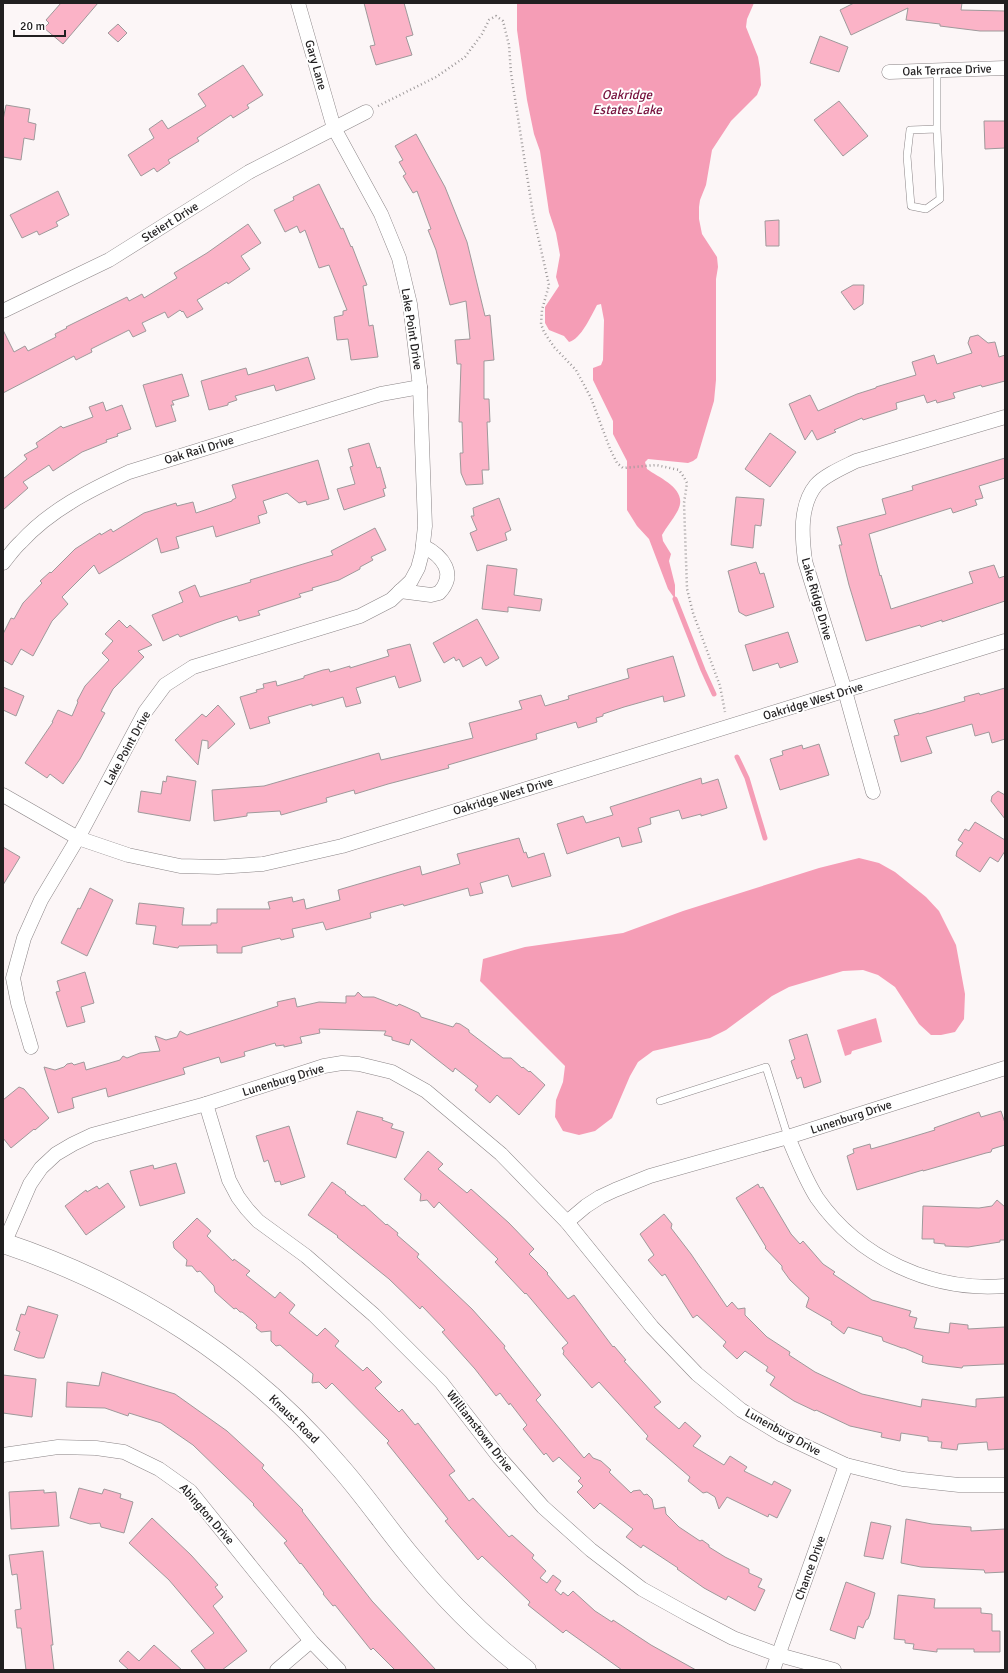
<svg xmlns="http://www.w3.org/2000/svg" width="1008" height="1673" viewBox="0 0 1008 1673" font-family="Signika,sans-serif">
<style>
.water{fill:#f59db6}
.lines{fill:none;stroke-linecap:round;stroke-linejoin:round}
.stream{stroke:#f59db6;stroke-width:5}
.building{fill:#fbb3c7;stroke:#9f999b}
.lane-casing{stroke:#8b8587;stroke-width:8}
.street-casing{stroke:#8b8587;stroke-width:15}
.secondary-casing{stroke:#8b8587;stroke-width:21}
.path{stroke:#9e9a9b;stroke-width:2.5;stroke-dasharray:1 3;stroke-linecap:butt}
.lane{stroke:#fff;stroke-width:7}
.street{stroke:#fff;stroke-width:14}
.secondary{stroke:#fff;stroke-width:20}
.labels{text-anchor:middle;stroke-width:4;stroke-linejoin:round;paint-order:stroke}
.street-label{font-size:12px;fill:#211f20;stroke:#fff}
.water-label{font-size:13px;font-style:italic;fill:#76103c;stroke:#fff}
</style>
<rect width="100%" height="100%" fill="#fcf6f7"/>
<g class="water">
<path d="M517 3H754L747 19 746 27 758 57 760 69 761 85 757 95 731 121 712 150 706 185 700 200 699 207V219L702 234 717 257 718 267 716 279V380L714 401 697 458 693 461 688 463 648 459 645 462 647 469C661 479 690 490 677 512 673 520 666 527 662 535L663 541 671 554 669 561 675 585V599L668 589 649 539 637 526 627 510V461L613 434V421L593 380V368L601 365 603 360 604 320 601 304 597 305C591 316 581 339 569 342L564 336 549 330 545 323V307L559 286 556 277 560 255 556 233 549 212 540 151 534 134 527 100 517 30Z"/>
<polygon points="859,858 879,863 895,872 926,897 939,911 956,945 965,994 964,1019 955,1032 941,1035 931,1035 919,1024 895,987 878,975 863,970 843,971 789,987 772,996 726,1030 710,1038 653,1051 638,1062 630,1076 612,1118 595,1131 579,1135 563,1131 555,1117 556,1100 563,1082 565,1066 480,981 483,959 525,947 623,933 683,911 819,868"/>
<polygon points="876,1018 882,1042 852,1051 851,1054 845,1056 837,1030"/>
</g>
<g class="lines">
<g class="stream">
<polyline points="675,599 703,670 714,694"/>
<polyline points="737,757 747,778 765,838"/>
</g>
</g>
<g class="building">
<polygon points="61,3 98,3 63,44 44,28 49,23 46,20"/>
<polygon points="364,3 404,3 413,35 406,37 412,55 376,65 370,46 375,45"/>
<polygon points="854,3 962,3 961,10 1005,11 1005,31 980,31 940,26 940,24 906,20 908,8 851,35 840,10"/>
<polygon points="118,24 127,33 118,42 108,33"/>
<polygon points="820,36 848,47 839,72 810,63"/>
<polygon points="243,65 263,95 247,105 249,108 233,118 231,115 197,138 199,141 168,160 170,163 157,172 154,168 141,176 128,155 154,138 149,129 162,120 168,129 206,106 198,94"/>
<polygon points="839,101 868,136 843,156 814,120"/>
<polygon points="6,105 30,109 28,122 36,124 34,140 24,138 21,160 3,157 3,120"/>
<polygon points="984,121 1005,121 1005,148 985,149"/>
<polygon points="416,134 445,187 467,242 485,316 490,315 494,360 484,361 484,399 489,399 490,422 487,422 489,470 482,470 483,484 466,485 461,473 460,453 463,453 462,422 459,422 461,364 457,364 455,340 470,339 466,301 450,305 436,250 428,230 431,229 417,191 413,193 403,176 406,174 399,162 403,160 395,146"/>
<polygon points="319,184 341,229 343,228 351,247 352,246 367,285 363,286 369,326 373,325 378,357 351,360 348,339 337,340 334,317 343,315 343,311 347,310 329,265 319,268 305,230 300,233 297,226 285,232 274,210 294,200 293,197"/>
<polygon points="58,191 69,215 56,222 58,226 39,235 37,231 22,238 10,215"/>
<polygon points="779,220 779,246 766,246 765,221"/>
<polygon points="248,224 261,243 241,256 250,269 228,284 227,282 197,300 203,309 187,318 183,311 182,312 180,310 168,318 165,312 142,323 146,331 133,337 129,330 91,349 92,352 76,360 74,356 3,393 3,330 14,352 25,346 28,351 56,337 55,334 67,328 66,327 127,297 129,301 142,294 144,298 177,278 174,273 207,253"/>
<polygon points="853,285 864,285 863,304 854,310 841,292"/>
<polygon points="978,335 988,343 995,342 999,357 1005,355 1005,381 982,387 981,385 953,393 955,398 937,403 936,400 927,403 924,395 896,403 897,409 863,420 862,418 834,430 836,432 817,440 812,430 805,440 789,404 810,395 818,411 857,394 876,388 876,387 916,375 912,362 934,355 937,364 972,353 968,343 970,337"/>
<polygon points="308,357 315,379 276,391 274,385 235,396 237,400 228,403 228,405 209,410 201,381 246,368 248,375"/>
<polygon points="182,374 189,396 172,401 174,405 171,405 176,421 156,427 143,385"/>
<polygon points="103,402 106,411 122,405 131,429 117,434 118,436 106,440 107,442 82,452 53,471 49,465 23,482 28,488 3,510 3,479 27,459 24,455 38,447 36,443 61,426 63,428 93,417 89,407"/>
<polygon points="770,433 796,452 770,487 745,469"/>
<polygon points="369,443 377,468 380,467 386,488 383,489 385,496 344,510 337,489 355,484 350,467 353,466 348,449"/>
<polygon points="1005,458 1005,478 979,486 983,498 975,500 977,505 953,513 951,508 869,534 880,576 881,575 891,609 973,583 969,572 994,565 999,578 1005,576 1005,601 942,622 942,620 921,627 920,625 866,641 849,585 839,545 842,545 837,527 886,514 882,499 913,490 912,486"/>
<polygon points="318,460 329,499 307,505 306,501 299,503 287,493 263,501 267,513 258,516 260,523 216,537 213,526 176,537 179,548 161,553 157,538 99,574 94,565 62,597 68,604 52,621 33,656 21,649 12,665 3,660 3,634 11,618 14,619 23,603 42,583 40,581 50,572 51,573 75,549 100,533 101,535 111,529 113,532 144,513 176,503 177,506 193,502 196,513 232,501 232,500 236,498 232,485"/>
<polygon points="736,497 764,499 761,526 755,525 753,548 731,545"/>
<polygon points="499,498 511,530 505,533 507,540 477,551 470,533 477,530 471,516 474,516 473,508"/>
<polygon points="375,528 386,550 371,557 373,560 360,567 360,569 339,580 312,588 313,590 299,594 301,597 258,611 260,615 239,621 237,616 216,623 180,637 178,634 163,641 152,615 183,602 179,592 195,585 200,597 251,582 250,580 333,555 331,551"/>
<polygon points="756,562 760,574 764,573 774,607 746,616 739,612 728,571"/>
<polygon points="487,565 517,569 514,595 542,599 540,611 508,607 508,612 482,609"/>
<polygon points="477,619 499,658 486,666 481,657 463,667 459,659 456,661 454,657 444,663 433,643"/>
<polygon points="119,620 127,628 130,625 152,645 138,651 144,657 113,689 101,711 105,713 80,759 63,784 50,774 47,778 25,763 53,722 52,722 58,710 72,716 78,702 77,701 85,686 109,660 102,653 113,641 105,634"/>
<polygon points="788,632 798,662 780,668 778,663 753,671 745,645"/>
<polygon points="410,644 421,681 399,688 395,676 356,688 361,703 346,707 343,697 312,706 312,704 268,717 270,723 250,729 240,697 257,692 256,690 264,688 263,684 276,681 277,686 304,678 304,676 323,670 329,669 330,672 350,666 350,668 389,656 387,650"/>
<polygon points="673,656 685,696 664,702 663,696 624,707 603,714 603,716 596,718 597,722 578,728 576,722 536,734 537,739 448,765 449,768 388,784 355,794 354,790 326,798 327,802 281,815 280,811 247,813 247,816 214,821 212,790 264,786 379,753 381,760 473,738 469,723 522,709 519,701 541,695 545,706 569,699 568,696 629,678 627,669"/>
<polygon points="3,687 24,696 16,716 3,710"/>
<polygon points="1005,688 1005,739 992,743 989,732 975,736 972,724 926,737 932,753 901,762 894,736 899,735 894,720 919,713 919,714 965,701 964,697 979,693 980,695"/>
<polygon points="218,705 235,724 208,749 208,741 202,740 198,765 175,740 202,714 206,717"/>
<polygon points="819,744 829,775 780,790 770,759 783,755 782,751 802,745 803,749"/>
<polygon points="167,776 196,781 190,821 138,812 141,791 161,794 163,781 166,782"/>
<polygon points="701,778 702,784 718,779 727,808 701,816 701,814 682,819 679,810 650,818 651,824 638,828 642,842 622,847 619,837 567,854 557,824 583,816 586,823 613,815 610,807"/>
<polygon points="998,791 1005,795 1005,819 991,801 992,796"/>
<polygon points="975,822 1005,840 1005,851 998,862 990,857 980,872 956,856 957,851 963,843 958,840 965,829 969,831"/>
<polygon points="519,838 524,853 526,852 528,858 544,853 551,876 512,887 508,875 480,883 483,893 470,896 468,888 404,906 403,904 370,913 371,918 326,930 323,922 292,929 294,937 281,940 280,938 242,947 242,953 217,953 217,945 179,946 178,948 153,944 156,926 136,924 139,903 184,908 182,925 211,925 211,923 217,923 217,909 270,909 268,902 292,897 293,902 304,899 306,909 340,900 338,890 420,866 422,875 460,864 457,854"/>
<polygon points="3,847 20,857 3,885"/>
<polygon points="90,888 113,900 87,956 61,943 78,908 80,909"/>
<polygon points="85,972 94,1003 81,1007 85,1022 67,1027 56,992 60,991 57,981"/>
<polygon points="358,992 363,997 374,997 397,1006 399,1004 406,1007 419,1013 421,1017 453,1027 456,1023 460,1024 469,1030 469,1032 503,1058 511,1058 522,1068 523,1067 529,1072 530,1071 545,1085 519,1115 497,1095 490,1103 475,1090 478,1086 455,1068 453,1072 411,1039 409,1045 392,1040 392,1037 384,1035 386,1031 319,1029 320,1033 300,1037 302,1043 284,1047 284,1045 276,1046 275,1043 244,1052 245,1056 221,1063 219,1057 183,1068 185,1074 108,1097 106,1088 72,1098 74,1108 58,1113 44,1067 55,1070 64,1067 67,1064 72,1063 74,1065 84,1062 86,1070 120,1060 123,1056 127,1058 140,1053 160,1051 155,1036 166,1040 177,1037 180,1031 187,1035 278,1006 277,1002 295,998 297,1007 319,1002 346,1003 346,996 355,996"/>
<polygon points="807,1034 821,1082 804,1088 801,1077 797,1079 791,1061 795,1059 789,1040"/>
<polygon points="19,1087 24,1089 49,1118 35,1130 34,1129 11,1148 3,1138 3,1100"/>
<polygon points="357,1111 383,1118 382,1120 393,1124 391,1128 404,1132 396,1158 347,1144"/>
<polygon points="1001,1111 1005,1123 1005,1145 992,1149 991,1152 986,1153 923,1171 923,1170 857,1190 847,1156 854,1153 853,1149 870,1144 871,1149 892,1143 935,1130 934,1128 979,1112 981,1117"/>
<polygon points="289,1126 305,1177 281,1185 280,1181 275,1182 268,1160 264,1162 256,1136"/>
<polygon points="428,1151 443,1164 438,1169 467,1193 471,1189 509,1223 534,1249 529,1254 548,1273 547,1274 568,1299 574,1295 613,1347 614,1346 626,1360 624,1361 661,1402 654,1407 679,1429 685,1422 701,1436 693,1446 724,1465 730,1456 747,1467 744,1471 772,1485 774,1481 791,1490 777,1518 769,1514 768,1517 727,1497 719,1509 715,1497 707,1492 703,1493 688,1481 690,1477 646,1439 648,1436 599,1382 592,1388 563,1354 564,1351 562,1348 568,1343 526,1293 525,1294 495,1262 498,1259 439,1202 434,1208 427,1200 420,1201 421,1194 404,1179"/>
<polygon points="176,1163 185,1193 140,1206 130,1171 153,1165 154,1169"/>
<polygon points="332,1182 346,1192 345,1193 362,1206 364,1205 386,1225 387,1224 398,1233 397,1235 419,1254 417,1257 472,1309 505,1346 504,1348 541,1395 536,1400 584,1458 589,1453 593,1458 601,1461 611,1470 609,1472 631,1493 633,1491 640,1490 644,1495 647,1494 652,1499 654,1509 665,1507 666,1514 679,1527 700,1541 702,1540 709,1545 709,1547 725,1557 749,1569 749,1573 762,1579 758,1587 765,1590 755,1611 728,1596 726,1600 704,1588 677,1569 678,1568 643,1545 641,1548 626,1537 633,1529 600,1503 594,1509 577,1492 583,1486 578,1481 581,1478 559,1457 553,1462 546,1453 544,1455 523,1429 527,1425 510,1403 509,1405 500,1393 496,1396 475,1369 442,1332 445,1330 422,1306 420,1309 389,1279 337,1237 338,1236 308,1215"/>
<polygon points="108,1183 125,1207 86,1235 65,1206 86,1190 87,1192 97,1186 99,1189"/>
<polygon points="758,1184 760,1188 763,1187 791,1234 800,1244 803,1241 823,1264 835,1272 833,1274 872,1300 911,1311 909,1316 917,1318 914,1328 949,1333 950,1323 968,1325 968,1329 1005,1327 1005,1364 963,1366 962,1368 928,1364 922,1362 923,1356 904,1348 902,1348 883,1341 882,1337 848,1327 844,1334 831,1324 832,1322 806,1307 809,1298 790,1280 782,1269 782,1266 765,1248 766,1247 736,1198"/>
<polygon points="997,1200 1005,1207 1005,1240 1000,1240 1000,1242 968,1247 945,1246 945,1244 934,1243 934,1239 922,1239 923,1206 979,1208 992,1206"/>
<polygon points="664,1214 672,1224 671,1228 691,1254 727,1307 732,1302 738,1309 745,1308 745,1315 767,1337 790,1352 789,1355 815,1372 862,1394 921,1407 922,1399 976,1407 976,1399 1005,1397 1005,1449 988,1450 987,1442 958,1444 957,1450 941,1448 942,1442 928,1441 928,1437 901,1433 900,1441 881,1437 882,1433 850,1426 816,1410 815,1411 794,1401 770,1385 775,1377 766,1371 768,1367 745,1351 737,1359 723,1346 726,1342 697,1315 693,1318 665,1274 662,1276 648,1260 654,1255 640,1234"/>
<polygon points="197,1218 211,1231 207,1236 233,1261 234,1259 250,1271 246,1275 275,1298 280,1292 295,1305 289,1313 317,1336 325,1328 339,1341 335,1346 363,1371 367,1367 382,1382 375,1388 399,1412 402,1409 415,1425 418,1423 455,1471 449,1475 469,1501 473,1498 509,1537 512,1535 534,1555 532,1558 546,1571 540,1578 547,1583 553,1575 561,1581 555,1590 561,1595 563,1592 568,1596 573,1591 595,1611 612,1622 613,1620 651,1645 696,1670 622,1670 566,1630 563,1633 528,1605 530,1602 482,1556 478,1560 445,1521 448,1519 387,1443 389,1441 332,1383 326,1389 319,1382 312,1383 313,1374 280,1345 276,1346 271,1341 271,1331 261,1332 256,1328 257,1325 252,1320 242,1312 240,1312 236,1308 234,1309 215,1292 214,1286 200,1271 197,1272 192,1266 186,1266 187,1260 174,1248 173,1242"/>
<polygon points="28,1306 58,1315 44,1358 38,1358 14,1350 20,1332 16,1330 21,1314 25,1315"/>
<polygon points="102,1372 175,1394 227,1431 264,1465 262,1468 303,1510 302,1511 372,1601 436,1670 395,1670 373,1648 371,1650 335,1605 333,1606 323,1594 324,1593 301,1563 300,1564 284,1543 287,1541 253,1505 254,1504 193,1445 161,1423 129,1413 128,1416 105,1408 66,1407 67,1382 99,1386"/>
<polygon points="3,1375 36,1379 32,1417 3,1413"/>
<polygon points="79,1488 102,1494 104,1489 121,1494 120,1498 133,1502 124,1533 101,1527 100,1523 90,1524 70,1518"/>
<polygon points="44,1490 44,1493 56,1492 59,1526 11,1529 9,1492"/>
<polygon points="152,1518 191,1555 218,1585 215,1587 223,1597 213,1606 247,1651 222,1670 206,1670 191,1651 214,1633 169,1580 129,1543"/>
<polygon points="906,1519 932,1524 971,1527 971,1531 1005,1529 1005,1572 985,1573 984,1570 921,1567 901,1563"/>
<polygon points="871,1522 891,1526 883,1559 864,1556"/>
<polygon points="43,1551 53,1645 51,1645 54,1670 26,1670 21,1628 17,1628 15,1610 21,1609 17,1574 12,1575 9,1555"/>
<polygon points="846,1582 875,1593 870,1614 868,1619 866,1620 863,1628 858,1626 855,1639 830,1630"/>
<polygon points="898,1595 935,1599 934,1608 981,1608 981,1613 992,1614 992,1631 1000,1631 1000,1652 974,1652 974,1649 937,1649 937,1652 913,1649 914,1644 905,1643 905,1640 894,1639"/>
<polygon points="154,1645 182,1670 129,1670 119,1661 128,1651 139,1661"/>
</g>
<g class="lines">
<defs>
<g id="lane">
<polyline points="937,70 937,129 940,199 926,209 911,206 907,156 910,130 937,129"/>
<polyline points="660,1101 766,1067 788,1137"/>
</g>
<g id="street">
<polyline points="889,72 1005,68"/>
<polyline points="3,311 109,260 249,172 366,112"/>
<path d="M3 563C9 556 14 548 21 542 50 510 90 490 129 472L381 394 420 387"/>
<path d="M400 591 431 595 439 593C457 574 443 556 423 546"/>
<path d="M873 792 845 691 805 561C802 537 799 506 816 485 825 475 844 467 856 461L1005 417"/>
<polyline points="3,795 78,838 128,855 180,866 218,867 263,864 342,846 1005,641"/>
<polyline points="31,1047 18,1003 13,978 24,938 41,900 78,838 145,712 165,685 193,667 360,616 391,600 411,581 418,568 422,553 425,526 420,387 410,304 399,258 381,214 334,128 298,3"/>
<polyline points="206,1104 229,1180 238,1197 247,1209 258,1221 306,1256 374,1315 441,1382 499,1457 543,1507 591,1550 642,1589 689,1615 733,1638 779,1655 834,1670"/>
<path d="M788 1137C797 1158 805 1179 817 1198 859 1258 932 1292 1005 1286"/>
<polyline points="567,1222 586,1206 600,1197 615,1190 650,1176 788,1137 1005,1068"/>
<polyline points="3,1246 30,1184 41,1168 56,1154 73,1144 92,1135 206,1104 324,1066 342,1063 359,1064 392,1072 426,1091 501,1154 567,1222 652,1327 697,1374 741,1410 782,1435 846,1465 903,1479 959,1485 1005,1485"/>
<polyline points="3,1455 58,1447 96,1448 124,1452 159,1469 190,1491 311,1641 339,1670"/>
<polyline points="277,1670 311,1641"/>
<polyline points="773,1670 846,1465"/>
</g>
<path id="secondary" d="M3 1243C132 1286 250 1360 338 1465 364 1494 386 1527 411 1557 445 1599 483 1637 526 1670"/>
</defs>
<use href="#lane" class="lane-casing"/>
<use href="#street" class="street-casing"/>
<use href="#secondary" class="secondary-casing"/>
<polyline class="path" points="378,106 436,77 465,57 482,34 489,20 496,16 503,21 509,45 511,73 533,214 549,285 542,310 541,324 544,332 554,347 576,370 591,398 610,449 617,463 623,468 656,465 679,470 684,477 687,483 684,503 687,589 693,613 720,686 725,712"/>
<use href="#lane" class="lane"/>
<use href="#street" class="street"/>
<use href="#secondary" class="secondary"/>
</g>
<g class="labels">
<g class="street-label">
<text transform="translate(316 65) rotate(74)" y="4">Gary Lane</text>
<text transform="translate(947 70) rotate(-2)" y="4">Oak Terrace Drive</text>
<text transform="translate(170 222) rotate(-32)" y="4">Steiert Drive</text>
<text transform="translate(412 329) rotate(81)" y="4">Lake Point Drive</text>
<text transform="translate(199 450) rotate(-17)" y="4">Oak Rail Drive</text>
<text transform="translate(817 599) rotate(74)" y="4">Lake Ridge Drive</text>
<text transform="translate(813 701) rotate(-17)" y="4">Oakridge West Drive</text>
<text transform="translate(127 748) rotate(-61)" y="4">Lake Point Drive</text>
<text transform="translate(503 796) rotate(-17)" y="4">Oakridge West Drive</text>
<text transform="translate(283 1080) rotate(-17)" y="4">Lunenburg Drive</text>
<text transform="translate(851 1117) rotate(-18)" y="4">Lunenburg Drive</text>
<text transform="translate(294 1419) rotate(44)" y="4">Knaust Road</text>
<text transform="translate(480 1431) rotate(52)" y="4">Williamstown Drive</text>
<text transform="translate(783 1432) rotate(29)" y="4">Lunenburg Drive</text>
<text transform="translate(207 1514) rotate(49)" y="4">Abington Drive</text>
<text transform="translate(810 1568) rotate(-70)" y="4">Chance Drive</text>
</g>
<g class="water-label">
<text x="627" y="99">Oakridge<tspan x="627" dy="15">Estates Lake</tspan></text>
</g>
</g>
<rect width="1008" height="1673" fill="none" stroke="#211f20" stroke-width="8"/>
<path d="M14 30v6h51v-6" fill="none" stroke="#211f20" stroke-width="2"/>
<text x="20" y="30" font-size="12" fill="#211f20" stroke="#ffffff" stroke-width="3" paint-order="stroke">20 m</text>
</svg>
